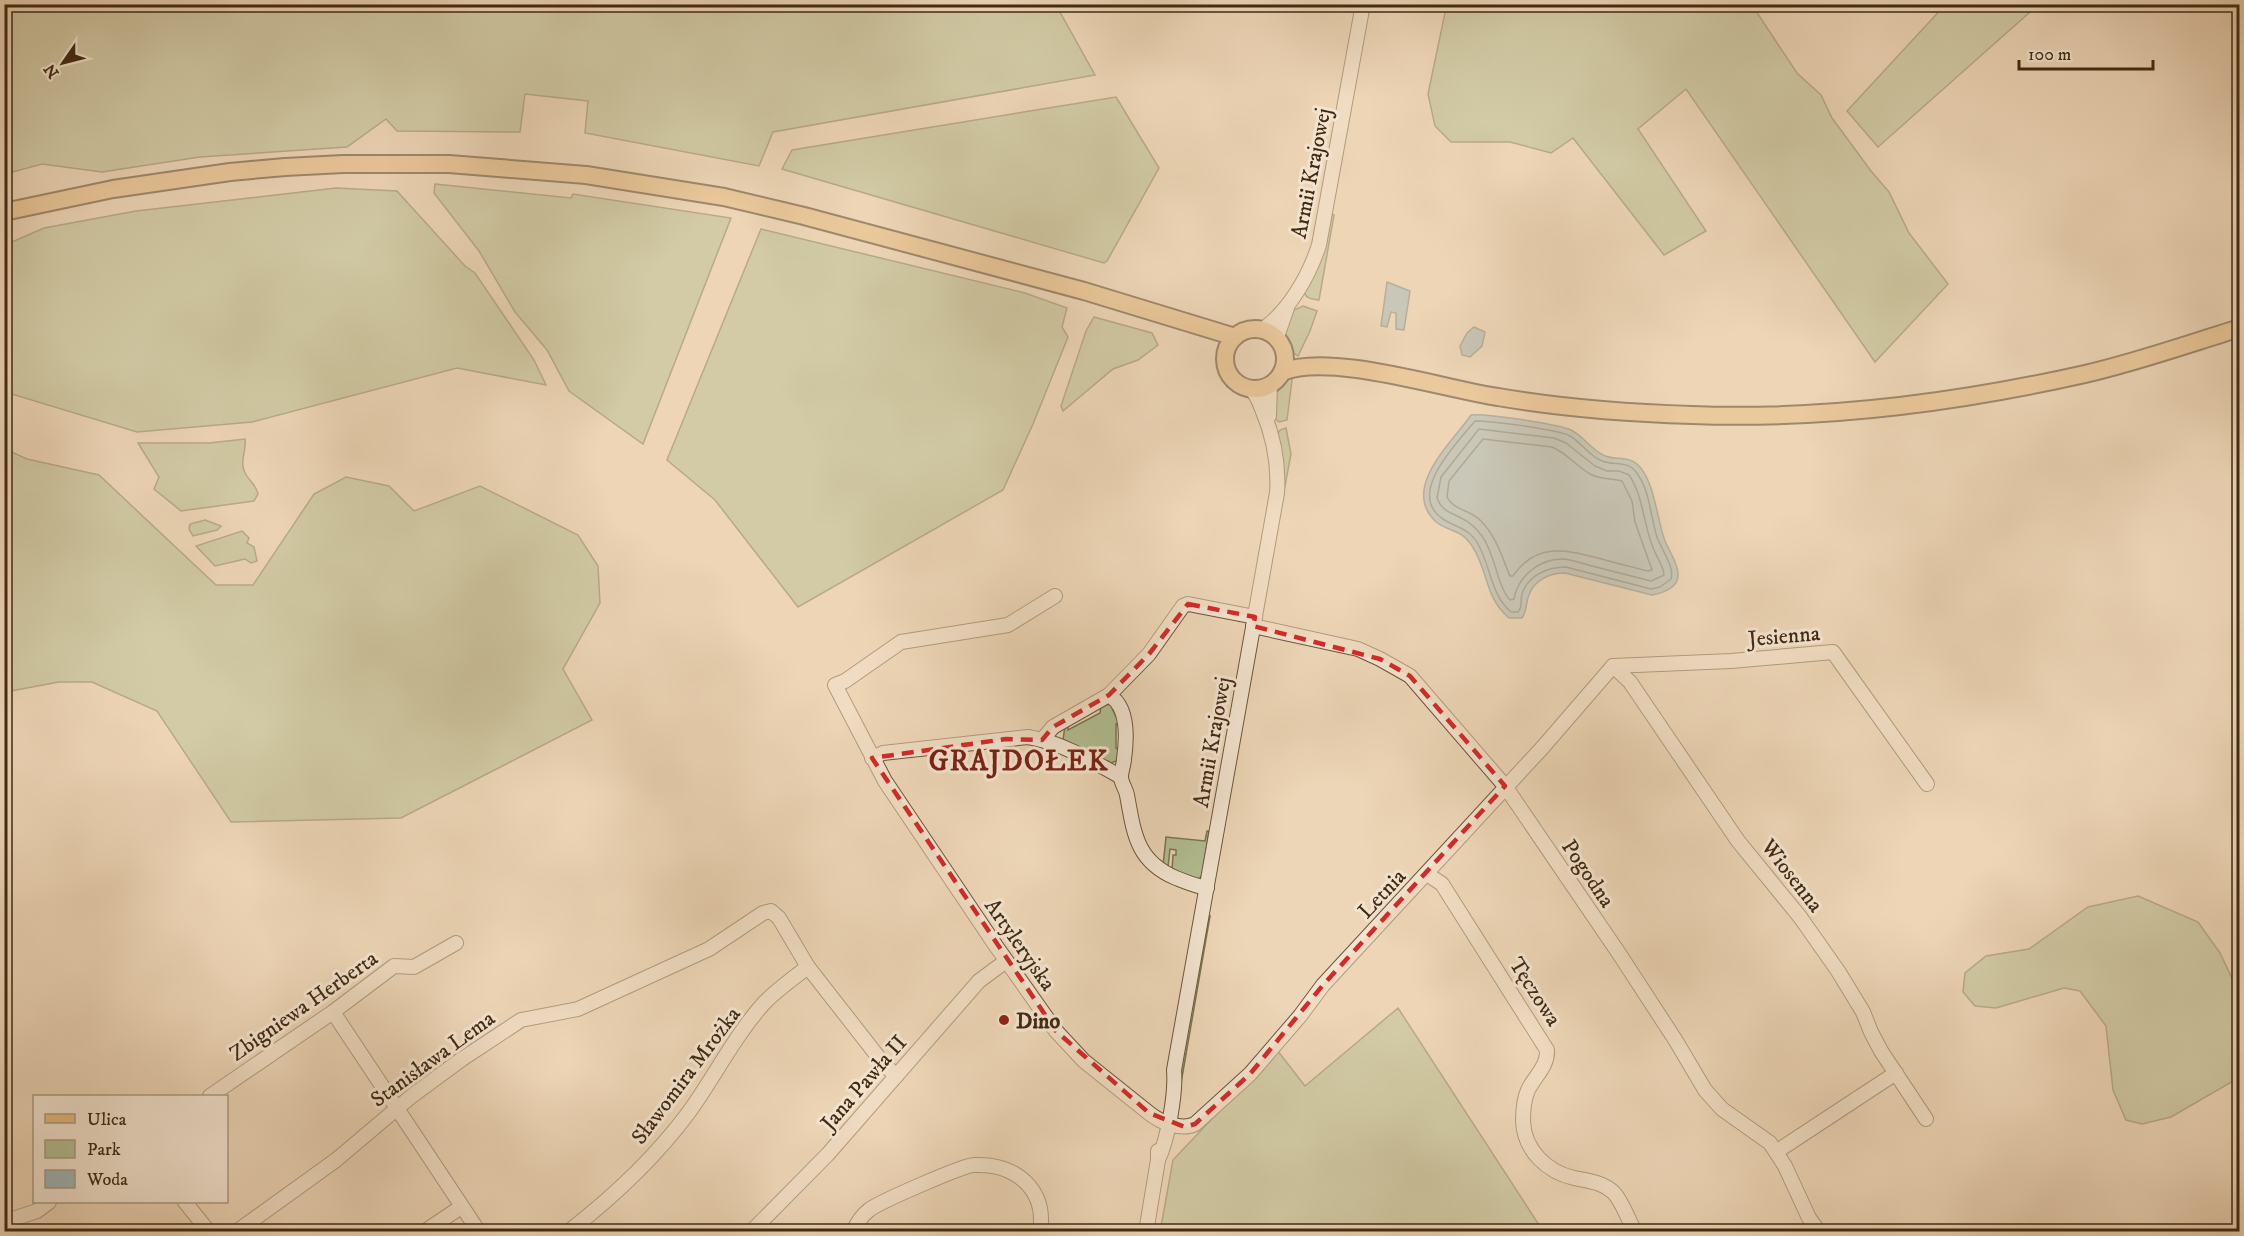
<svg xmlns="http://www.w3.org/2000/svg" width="2244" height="1236" viewBox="0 0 2244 1236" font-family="'IM FELL DW Pica',serif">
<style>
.green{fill:#b2bf93;stroke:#797552;stroke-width:1.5}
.water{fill:#9db7b8;stroke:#787f76;stroke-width:1.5}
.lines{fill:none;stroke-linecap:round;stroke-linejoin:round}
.shore{stroke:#6e7165;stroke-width:1.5}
.minor-casing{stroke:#6b563b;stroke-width:16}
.major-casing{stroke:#402b12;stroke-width:20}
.minor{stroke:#f3e4d0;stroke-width:14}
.major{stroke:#e6bb7c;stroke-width:16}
.marked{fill:none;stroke:#d62828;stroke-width:4.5;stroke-dasharray:12 8;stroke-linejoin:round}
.poi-dot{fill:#8f2418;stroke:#f3e4d0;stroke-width:2}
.labels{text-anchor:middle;stroke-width:6;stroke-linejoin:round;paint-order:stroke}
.street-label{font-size:22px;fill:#402b12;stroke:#f3e4d0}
.poi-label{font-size:22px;font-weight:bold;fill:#402b12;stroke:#f3e4d0;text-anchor:start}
.district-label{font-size:28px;font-weight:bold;letter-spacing:1.5px;fill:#7a1f14;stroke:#f3e4d0}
</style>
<rect width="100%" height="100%" fill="#edd6b7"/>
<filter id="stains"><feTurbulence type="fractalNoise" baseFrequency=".00333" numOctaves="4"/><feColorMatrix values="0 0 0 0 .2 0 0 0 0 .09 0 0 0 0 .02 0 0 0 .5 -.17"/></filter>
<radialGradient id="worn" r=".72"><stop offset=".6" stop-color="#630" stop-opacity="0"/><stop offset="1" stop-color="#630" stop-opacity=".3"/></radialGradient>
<g class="green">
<polygon points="5,4 1056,5 1095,75 773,132 759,166 585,133 588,101 525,94 520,132 397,131 386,119 347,147 200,157 102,172 42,164 5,174"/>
<polygon points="1450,4 1752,5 1797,73 1821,95 1832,118 1871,171 1889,192 1909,233 1948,284 1875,362 1686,89 1638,129 1706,231 1664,255 1573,138 1551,153 1510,142 1451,142 1435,126 1428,94 1446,8"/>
<polygon points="1945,5 2038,5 1878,147 1847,111"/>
<polygon points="1116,97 1159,168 1107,261 1104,263 782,169 792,150"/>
<polygon points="435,184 571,198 573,194 731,218 643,444 569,391 547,350 515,312 479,251 434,193"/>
<polygon points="336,188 397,191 465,266 475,273 534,360 546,385 457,368 252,422 137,432 5,392 5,245 44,228 136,211"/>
<path d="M1332 214 1334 215 1319 300C1312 299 1306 299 1304 292L1330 215Z"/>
<polygon points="761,229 1025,293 1067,308 1062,327 1068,337 1033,424 1003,490 798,607 715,500 667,460"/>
<polygon points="1303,306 1317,311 1310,331 1298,356 1286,347 1282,338 1292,311"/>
<polygon points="1094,317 1152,333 1158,345 1138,360 1113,369 1063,411 1061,406 1086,331"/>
<polygon points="1293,372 1287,420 1279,422 1275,419 1276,384 1284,376"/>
<polygon points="1286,428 1291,454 1278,523 1277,435 1280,430"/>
<path d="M245 439C247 450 239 462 245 473 249 481 256 484 258 494L254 501 181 511 154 489 159 477 138 443H209Z"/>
<polygon points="5,449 27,459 99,475 216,585 253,585 314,494 346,477 389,486 414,511 480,486 578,535 598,566 600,603 563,669 592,720 401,818 231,822 157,711 92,682 59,682 5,692"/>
<polygon points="205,520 221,526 217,530 193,536 189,529 190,524"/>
<polygon points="242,531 249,538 247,543 254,547 257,561 251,563 245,559 215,566 196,546"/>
<polygon points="1110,704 1121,727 1116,724 1116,748 1120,751 1119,760 1111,763 1108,761 1107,764 1063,740 1065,726 1068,726 1068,730 1100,713 1101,706"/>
<polygon points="1207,831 1209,831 1202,875 1199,879 1172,870 1173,855 1176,855 1176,850 1170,849 1168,867 1163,866 1166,837 1205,841"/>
<polygon points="2138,896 2198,922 2220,953 2239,993 2239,1071 2235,1080 2171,1117 2142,1124 2126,1120 2113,1090 2106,1026 2080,991 2064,988 1996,1008 1975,1006 1963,992 1965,973 1986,956 2029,949 2088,907"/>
<polygon points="1210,916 1181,1083 1179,1067 1206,918"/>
<polygon points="1398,1008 1543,1231 1160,1232 1173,1160 1277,1050 1305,1086"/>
</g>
<g class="water">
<polygon points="1387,282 1410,291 1404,330 1396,329 1396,313 1391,312 1387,327 1381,326"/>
<polygon points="1474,327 1485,332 1482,346 1470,357 1462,355 1460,346 1467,333"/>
<path d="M1471 415C1484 413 1559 424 1571 430 1583 436 1591 449 1603 455 1614 461 1626 455 1637 464 1654 478 1657 520 1665 541 1669 551 1678 563 1678 574 1679 588 1662 593 1652 595L1565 573C1550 573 1534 580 1529 595 1525 603 1528 610 1522 618H1509C1484 597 1489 571 1472 546 1461 528 1447 532 1435 521 1401 487 1452 443 1471 415Z"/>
</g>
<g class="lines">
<g class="shore">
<path d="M1475 421C1490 421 1558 429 1570 436 1582 443 1589 456 1602 461 1614 466 1627 460 1636 472 1650 490 1650 515 1657 537 1661 549 1675 567 1671 579L1660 587 1651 589 1566 567C1548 567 1528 575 1522 594 1520 601 1523 607 1518 612H1511C1491 595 1491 568 1479 546 1471 529 1457 528 1443 519 1405 494 1458 442 1475 421Z"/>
<path d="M1479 429 1554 438 1566 443 1595 466 1607 471H1619L1629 475C1644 497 1643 525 1654 550 1657 558 1664 567 1664 575L1651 581C1632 576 1612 571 1592 566 1583 564 1573 560 1564 559 1540 558 1518 576 1514 599L1510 600C1496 584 1496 555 1482 536 1476 528 1470 522 1461 518 1450 512 1442 511 1437 498L1441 477Z"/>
<path d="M1483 439 1552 447C1567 453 1576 466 1590 474 1602 480 1611 478 1622 481L1632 501 1635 522 1652 570 1648 571C1632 567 1615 563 1598 558 1566 550 1536 542 1513 576H1510C1502 557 1496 536 1481 521 1471 510 1453 510 1447 497L1449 481Z"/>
</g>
<defs>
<g id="minor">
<path d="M1262 330C1289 311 1309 276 1319 245L1363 4"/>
<polyline points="1278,340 1278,334 1287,308"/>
<polyline points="1269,416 1270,385"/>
<path d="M1055 596 1008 625 901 642 845 681 835 685 885 781 996 946 1056 1031 1084 1061 1149 1113C1160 1122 1181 1131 1195 1124L1250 1074 1300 1016 1323 985 1543 747 1613 666"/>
<polyline points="1253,626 1358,649 1380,659 1410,676 1505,786 1620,955 1676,1041 1705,1090 1722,1109 1770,1143 1785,1166 1809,1218 1819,1232"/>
<polyline points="1613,666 1630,682 1738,841 1800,917 1838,971 1863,1012 1871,1032 1881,1051 1926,1119"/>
<polyline points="1613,666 1731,661 1833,652 1927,784"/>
<path d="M1109 695C1129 707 1127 738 1124 759 1124 764 1121 771 1121 777 1121 783 1126 789 1127 795 1134 833 1136 861 1176 878 1186 882 1195 886 1207 888"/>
<polyline points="1042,740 1053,727 1109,695 1149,654 1183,606 1188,604 1255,617"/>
<path d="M872 758 883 753 1028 737C1060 742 1093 761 1121 777"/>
<path d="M1427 874 1442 884 1547 1050C1548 1066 1535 1076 1528 1090 1524 1099 1523 1111 1523 1121 1524 1150 1547 1172 1574 1178 1588 1181 1602 1182 1613 1192 1621 1199 1629 1221 1635 1232"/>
<polyline points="333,1012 479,1232"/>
<polyline points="210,1096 333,1012 394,966 414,967 456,943"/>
<polyline points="1776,1152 1896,1073"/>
<path d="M1158 1160C1168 1139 1176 1093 1174 1070L1277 493C1279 463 1274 437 1262 409 1259 401 1257 395 1251 389"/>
<polyline points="185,1202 209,1232"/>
<polyline points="4,1222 37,1211 49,1202"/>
<polyline points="236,1232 336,1160 413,1095 462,1059 521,1020 578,1009 709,949 763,913 771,911 779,918 808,967 883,1063 896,1076"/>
<polyline points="424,1232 461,1207"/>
<path d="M568 1232C613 1197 655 1158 689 1112 715 1076 735 1035 765 1002 778 989 793 978 808 967"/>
<polyline points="751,1232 828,1154 979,981 1006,961"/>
<path d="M853 1232C857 1223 861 1216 869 1210 879 1202 964 1165 974 1165 1015 1163 1047 1189 1040 1232"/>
<polyline points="1146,1232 1158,1160 1158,1151"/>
</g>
<g id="major">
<polyline points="4,212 113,189 230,172 285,167 343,164 449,164 586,175 724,197 804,216 1084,291 1235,337"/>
<circle cx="1255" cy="359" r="30"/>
<path d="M1282 372C1330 352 1444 389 1498 397 1562 408 1628 413 1692 415 1824 420 1956 403 2085 374 2137 362 2188 344 2240 328"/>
</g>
</defs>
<use href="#minor" class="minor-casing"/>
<use href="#major" class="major-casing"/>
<use href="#minor" class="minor"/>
<use href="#major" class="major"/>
</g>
<path d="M0 0H2244V1236H0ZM1188 604 1255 617 1253 626 1380 659 1410 676 1505 786 1323 985 1250 1074 1195 1124 1185 1127 1149 1113 1056 1031 872 758 1006 739 1042 740 1053 727 1109 695 1149 654Z" fill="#edd6b7" fill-opacity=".55" fill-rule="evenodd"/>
<path class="marked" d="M1188 604 1255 617 1253 626 1380 659 1410 676 1505 786 1323 985 1250 1074 1195 1124 1185 1127 1149 1113 1056 1031 872 758 1006 739 1042 740 1053 727 1109 695 1149 654Z"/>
<circle class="poi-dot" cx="1004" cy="1020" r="6"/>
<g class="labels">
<g class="street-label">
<text transform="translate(1310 173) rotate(-79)" y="8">Armii Krajowej</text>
<text transform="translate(1784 635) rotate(-5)" y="8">Jesienna</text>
<text transform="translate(1211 742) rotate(-80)" y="8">Armii Krajowej</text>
<text transform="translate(1589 873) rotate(56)" y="8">Pogodna</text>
<text transform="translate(1793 875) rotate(52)" y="8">Wiosenna</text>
<text transform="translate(1381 893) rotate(-47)" y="8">Letnia</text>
<text transform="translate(1021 944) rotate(55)" y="8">Artyleryjska</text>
<text transform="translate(1536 991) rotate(57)" y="8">Tęczowa</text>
<text transform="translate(303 1005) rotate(-35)" y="8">Zbigniewa Herberta</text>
<text transform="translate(432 1058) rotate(-36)" y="8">Stanisława Lema</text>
<text transform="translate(685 1075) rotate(-53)" y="8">Sławomira Mrożka</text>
<text transform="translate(863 1082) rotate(-49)" y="8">Jana Pawła II</text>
</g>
<g class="poi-label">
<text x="1016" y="1028">Dino</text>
</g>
<g class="district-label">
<text x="1019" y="770">GRAJDOŁEK</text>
</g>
</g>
<rect width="2244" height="1236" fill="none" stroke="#edd6b7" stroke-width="24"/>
<rect x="6" y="6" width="2232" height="1224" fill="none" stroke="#402b12" stroke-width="3"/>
<rect x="12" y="12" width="2220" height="1212" fill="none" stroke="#402b12" stroke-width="1.5"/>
<rect x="33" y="1095" width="195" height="108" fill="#f3e4d0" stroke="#ab9a84" stroke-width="1.5"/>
<rect x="45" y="1114" width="30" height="9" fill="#e6bb7c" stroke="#ab9a84" stroke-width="1.5"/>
<text x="87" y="1125" font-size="18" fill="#402b12">Ulica</text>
<rect x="45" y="1140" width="30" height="18" fill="#b2bf93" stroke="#ab9a84" stroke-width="1.5"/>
<text x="87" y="1155" font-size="18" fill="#402b12">Park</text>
<rect x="45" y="1170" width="30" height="18" fill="#9db7b8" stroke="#ab9a84" stroke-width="1.5"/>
<text x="87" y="1185" font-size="18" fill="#402b12">Woda</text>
<g transform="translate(63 63) rotate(235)" stroke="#f3e4d0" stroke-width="4.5" paint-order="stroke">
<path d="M0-4.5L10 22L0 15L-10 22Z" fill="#402b12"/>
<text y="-9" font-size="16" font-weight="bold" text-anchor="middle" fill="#402b12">N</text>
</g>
<path d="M2019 60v9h134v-9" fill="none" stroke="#402b12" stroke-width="3"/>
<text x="2028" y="60" font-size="18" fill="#402b12" stroke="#f3e4d0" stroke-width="4.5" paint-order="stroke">100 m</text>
<rect width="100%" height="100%" filter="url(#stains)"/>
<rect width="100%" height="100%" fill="url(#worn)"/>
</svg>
